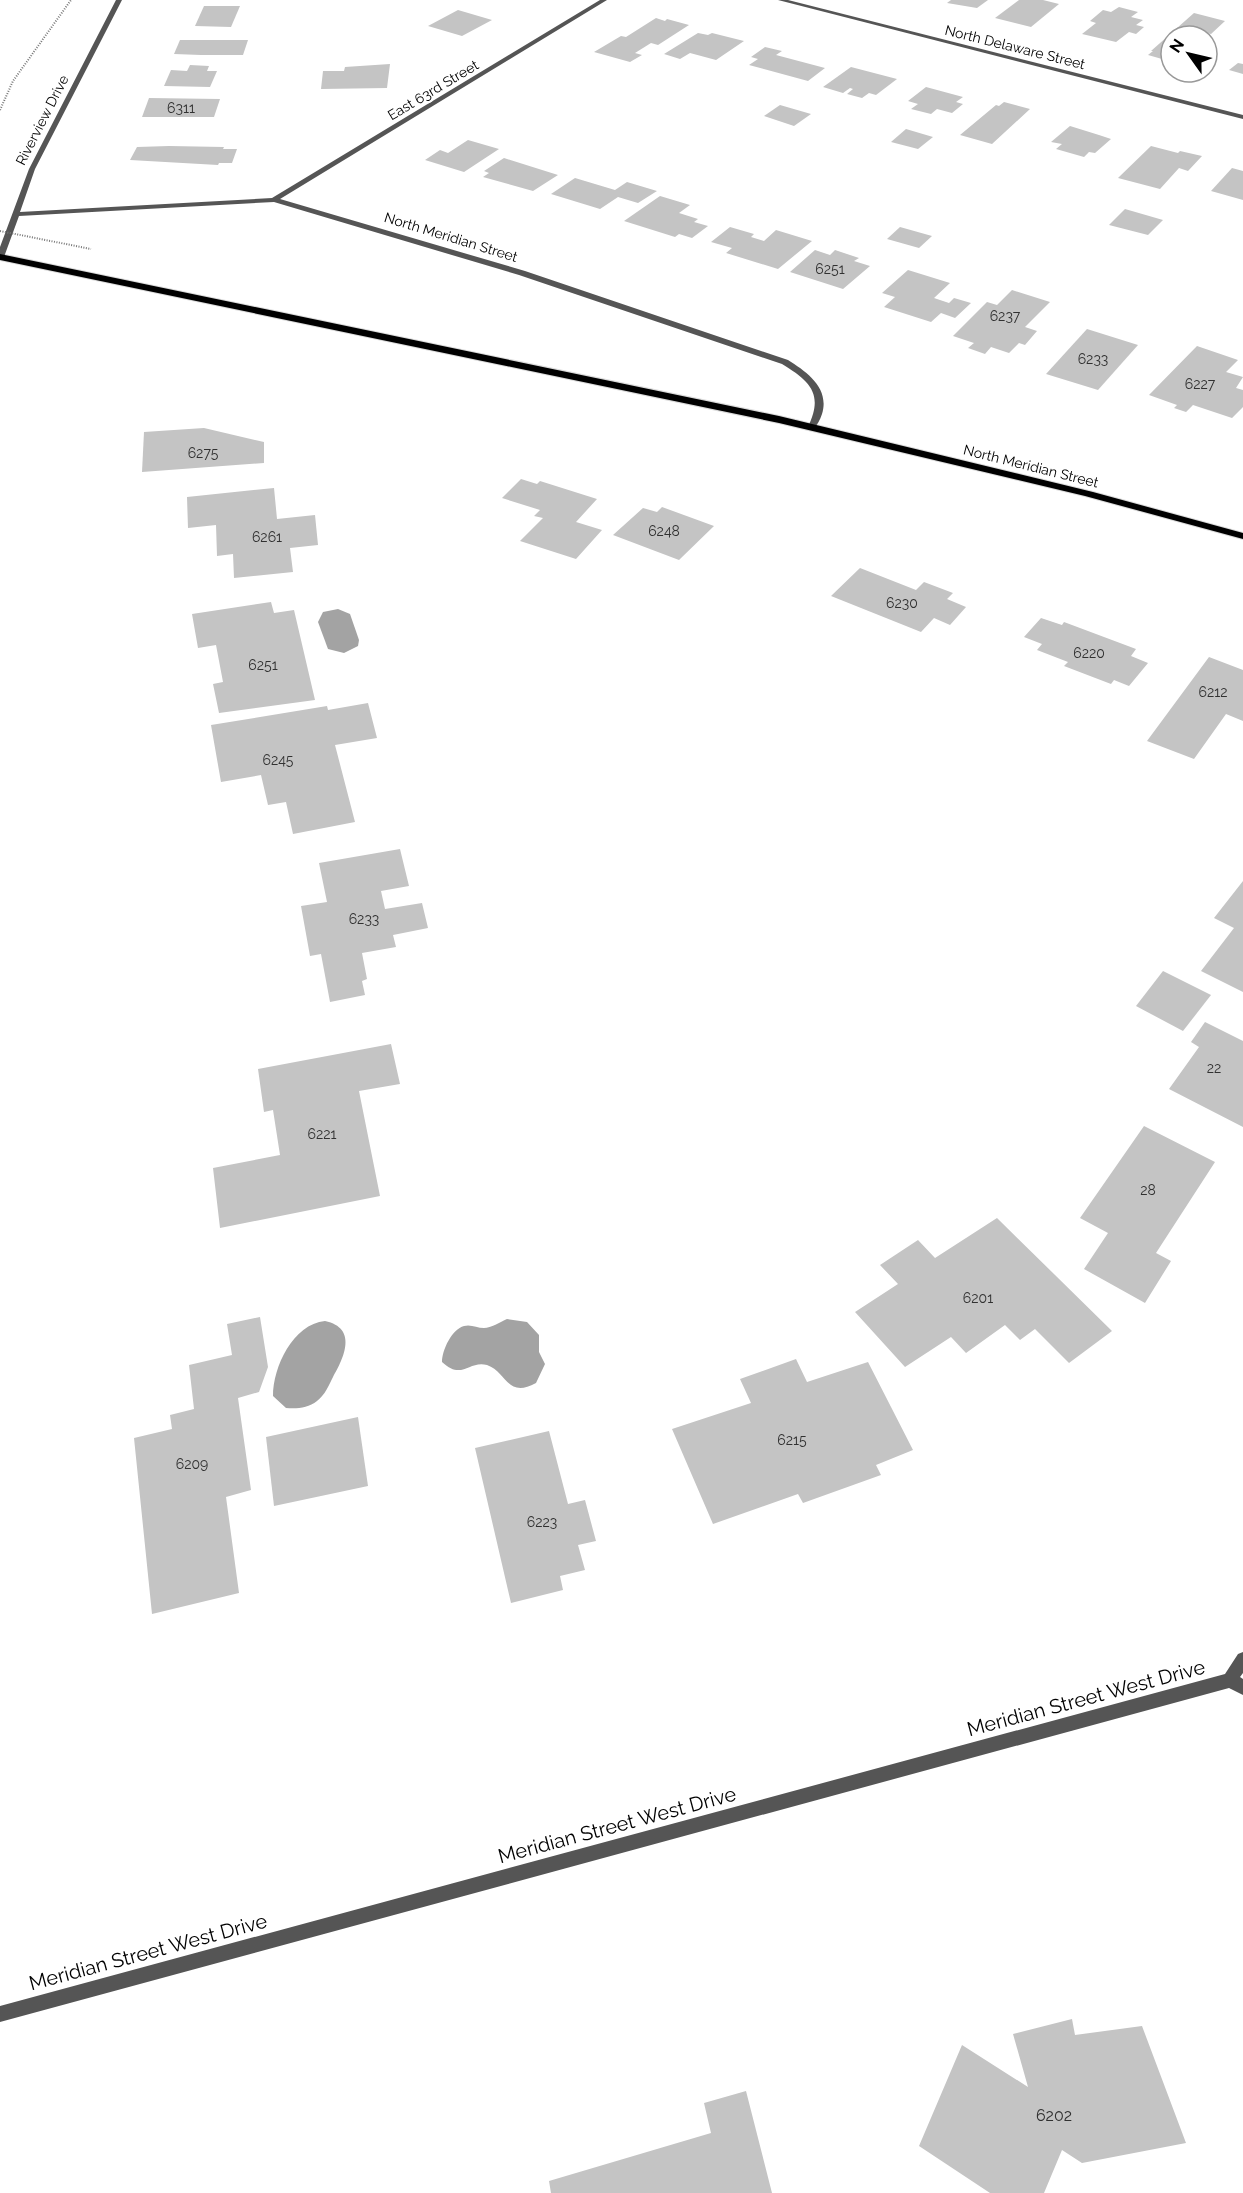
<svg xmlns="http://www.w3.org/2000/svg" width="1243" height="2193" viewBox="0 0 1243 2193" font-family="Raleway,sans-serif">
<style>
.water{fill:#a3a3a3}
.building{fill:#c4c4c4}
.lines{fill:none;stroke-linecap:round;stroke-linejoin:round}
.primary-casing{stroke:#dbdbdb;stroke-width:2}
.path{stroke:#777;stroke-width:2;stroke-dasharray:1 1.5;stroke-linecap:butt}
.minor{fill:#555;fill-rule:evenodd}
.primary{fill:#000;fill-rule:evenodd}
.path-bridge{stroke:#777;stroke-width:2;stroke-dasharray:1 1.5;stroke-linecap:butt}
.labels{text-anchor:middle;stroke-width:4.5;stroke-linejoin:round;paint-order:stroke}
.far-street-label{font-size:14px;fill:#000;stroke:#fff}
.number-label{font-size:14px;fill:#313131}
.near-number-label{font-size:16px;fill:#313131}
.near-street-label{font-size:20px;fill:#000;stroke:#fff}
</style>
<rect width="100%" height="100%" fill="#fff"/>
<g class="water">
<polygon points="338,609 350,614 359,640 358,646 344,653 328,649 318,622 323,612"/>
<path d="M507 1319 527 1322 539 1335V1352L545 1364 536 1383C507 1399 507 1372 487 1365 469 1360 462 1381 442 1362 442 1350 452 1329 464 1326 471 1324 477 1328 484 1328 491 1328 500 1322 507 1319Z"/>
<path d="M325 1321C358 1328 344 1358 333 1377 329 1385 325 1395 317 1401 308 1408 297 1409 286 1408L273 1396C273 1367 293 1324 325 1321Z"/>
</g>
<g class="building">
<polygon points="951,0 988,0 977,8 947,3"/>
<polygon points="1019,0 1043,0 1059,4 1031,27 995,18"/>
<polygon points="204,6 240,6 231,27 195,26"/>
<polygon points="1119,7 1138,12 1131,17 1143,20 1136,25 1144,27 1136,34 1129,32 1116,42 1082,34 1096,23 1090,21 1103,10 1111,12"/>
<polygon points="458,10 492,20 462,36 428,26"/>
<polygon points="1194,13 1225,21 1211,34 1194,30 1187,36 1171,36 1169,61 1148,55 1153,51 1151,51"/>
<polygon points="656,18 665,21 667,19 689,25 658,45 651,43 635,53 642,55 630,62 594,52 621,36 626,37"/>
<polygon points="698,33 708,35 712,33 744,41 716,60 690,53 680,59 664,54"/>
<polygon points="180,40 248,40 243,55 201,55 174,54"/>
<polygon points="765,47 782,51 776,55 825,68 808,81 749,65 758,59 751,57"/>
<polygon points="1238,63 1243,64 1243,74 1229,70"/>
<polygon points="390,64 387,88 321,89 323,71 344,71 345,67"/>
<polygon points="190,65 209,66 207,71 217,71 210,87 164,86 171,70 187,71"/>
<polygon points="851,67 897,79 876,95 869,93 862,98 847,94 853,89 850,88 843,93 823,87"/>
<polygon points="926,87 963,97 956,102 963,104 952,113 937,109 931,114 911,109 918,104 908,101"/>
<polygon points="149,98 220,99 214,117 142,117"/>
<polygon points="1004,102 1030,109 992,144 960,135 996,105 999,106"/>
<polygon points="780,105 811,114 794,126 764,116"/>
<polygon points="1070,126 1099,135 1111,139 1095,153 1089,152 1084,157 1056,149 1062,144 1051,142"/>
<polygon points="906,129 933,137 918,149 891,142"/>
<polygon points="468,140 499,149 464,172 425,160 440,150 448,153"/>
<polygon points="169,146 224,147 223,149 237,149 232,163 219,163 218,165 130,160 137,147"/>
<polygon points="1151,146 1178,153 1180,151 1202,156 1188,171 1179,168 1160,189 1118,178"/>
<polygon points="504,158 558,175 533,191 483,177 489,173 484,171"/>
<polygon points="1232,168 1243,171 1243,200 1211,191"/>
<polygon points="575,178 615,190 627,182 657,191 638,203 618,197 600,209 551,194"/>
<polygon points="660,196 690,205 679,213 698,219 694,222 708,226 692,238 679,234 675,237 624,221"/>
<polygon points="1125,209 1163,220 1148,235 1109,225"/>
<polygon points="730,227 754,234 751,237 764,241 776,230 812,241 778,269 726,253 732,248 711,242"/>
<polygon points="900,227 932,236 919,248 887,239"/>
<polygon points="815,250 830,255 835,250 859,258 854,261 870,266 843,289 790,272"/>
<polygon points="908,270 950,283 934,298 949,303 954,298 971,303 955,318 941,313 931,322 884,307 895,297 882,293"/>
<polygon points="1012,290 1050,302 1025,327 1037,331 1025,345 1019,343 1009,353 991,347 985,354 968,348 974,343 953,336 987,302 997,305"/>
<polygon points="1087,329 1138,345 1098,390 1046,374"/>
<polygon points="1197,346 1238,360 1226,372 1243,377 1236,388 1243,390 1243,407 1232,418 1193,405 1186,412 1174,408 1177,405 1149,395"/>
<polygon points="204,428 264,442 264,463 142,472 144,432"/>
<polygon points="521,479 537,484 540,481 597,499 576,522 602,530 576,559 520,541 543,518 534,516 540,510 502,498"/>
<polygon points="274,488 277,519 315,515 318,545 290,548 293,572 234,578 233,554 217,556 216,525 188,528 187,497"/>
<polygon points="662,507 714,526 679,560 613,535 643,508 657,512"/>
<polygon points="860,568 916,590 924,582 953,593 947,599 966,607 950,625 934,618 921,632 831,596"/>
<polygon points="271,602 274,613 294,610 315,700 219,713 213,684 223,682 216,645 198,648 192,614"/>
<polygon points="1041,618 1062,625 1064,622 1136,649 1131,656 1148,663 1129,686 1114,680 1111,684 1064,666 1068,662 1037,650 1042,644 1024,637"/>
<polygon points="1209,657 1243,670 1243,721 1226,714 1194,759 1147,741"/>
<polygon points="368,703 377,738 335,745 355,822 293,834 286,802 268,805 261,775 221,782 211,725 327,706 328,710"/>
<polygon points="400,849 409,886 381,891 385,909 422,903 428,928 393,935 396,947 362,953 367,979 362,981 365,995 330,1002 321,954 310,956 301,906 327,902 319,863"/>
<polygon points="1243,881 1243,992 1201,971 1234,928 1214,918"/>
<polygon points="1163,971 1211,995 1183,1031 1136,1006"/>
<polygon points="1205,1022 1243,1041 1243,1127 1169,1089 1199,1047 1191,1042"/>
<polygon points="391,1044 400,1084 359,1091 380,1196 220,1228 213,1168 280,1155 273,1110 264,1112 258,1069"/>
<polygon points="1144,1126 1215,1162 1156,1253 1171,1261 1145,1303 1084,1269 1108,1233 1080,1218"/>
<polygon points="997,1218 1112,1331 1069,1363 1035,1329 1020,1340 1005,1325 966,1353 951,1337 905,1367 855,1312 898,1284 880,1265 918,1240 935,1258"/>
<polygon points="260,1317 268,1367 259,1392 238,1398 251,1490 226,1497 239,1593 152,1614 134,1438 172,1429 170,1415 194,1409 189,1365 232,1355 227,1324"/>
<polygon points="796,1359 807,1382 868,1362 913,1450 876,1465 881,1475 803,1503 798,1494 713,1524 672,1429 751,1403 740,1379"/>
<polygon points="358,1417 368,1486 274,1506 266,1437"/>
<polygon points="549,1431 568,1504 585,1500 596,1541 578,1545 585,1570 560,1576 563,1590 511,1603 475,1448"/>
<polygon points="1072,2019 1075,2035 1142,2026 1186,2143 1082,2163 1062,2150 1044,2193 990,2193 919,2146 962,2045 1028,2087 1013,2034"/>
<polygon points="746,2091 772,2193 551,2193 549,2181 711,2133 704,2103"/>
</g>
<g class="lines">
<defs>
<polygon id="primary" points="0,254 779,416 1093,492 1243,533 1243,539 1085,496 779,423 0,260"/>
</defs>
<use href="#primary" class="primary-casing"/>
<polyline class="path" points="0,110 13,81 71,0"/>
<g class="minor">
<path d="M116 0H122L35 169 20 212 272 198 600 0H607L280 199 525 271 788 360C807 372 830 388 822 414 820 420 817 426 812 430L808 427C824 394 810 381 782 364L519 275 274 202 19 216 4 257 0 259V247L29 169Z"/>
<polygon points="778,0 788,0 1243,115 1243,119"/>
<polygon points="1243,1652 1243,1673 1240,1677 1243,1679 1243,1695 1229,1688 0,2022 0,2006 1225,1674 1238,1654"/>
</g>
<use href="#primary" class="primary"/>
<polyline class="path-bridge" points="0,231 91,249"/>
</g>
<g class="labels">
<g class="far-street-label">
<text transform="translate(1015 47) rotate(14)" y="5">North Delaware Street</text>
<text transform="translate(433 90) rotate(-31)" y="5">East 63rd Street</text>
<text transform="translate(42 120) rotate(-63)" y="5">Riverview Drive</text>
<text transform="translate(451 237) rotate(17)" y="5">North Meridian Street</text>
<text transform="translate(1031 466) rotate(14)" y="5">North Meridian Street</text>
</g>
<g class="number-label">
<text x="181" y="113">6311</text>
<text x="830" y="274">6251</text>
<text x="1005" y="321">6237</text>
<text x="1093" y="364">6233</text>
<text x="1200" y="389">6227</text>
<text x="203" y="458">6275</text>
<text x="664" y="536">6248</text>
<text x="267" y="542">6261</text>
<text x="902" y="608">6230</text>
<text x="1089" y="658">6220</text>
<text x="263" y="670">6251</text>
<text x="1213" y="697">6212</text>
<text x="278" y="765">6245</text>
<text x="364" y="924">6233</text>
<text x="1214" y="1073">22</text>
<text x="322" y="1139">6221</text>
<text x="1148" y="1195">28</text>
<text x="978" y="1303">6201</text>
<text x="792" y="1445">6215</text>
<text x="192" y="1469">6209</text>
<text x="542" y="1527">6223</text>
</g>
<g class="near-number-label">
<text x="1054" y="2121">6202</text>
</g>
<g class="near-street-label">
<text transform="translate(1086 1698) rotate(-15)" y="7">Meridian Street West Drive</text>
<text transform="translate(617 1825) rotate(-15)" y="7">Meridian Street West Drive</text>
<text transform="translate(148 1952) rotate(-15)" y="7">Meridian Street West Drive</text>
</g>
</g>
<g transform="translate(1189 54) rotate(304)"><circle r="28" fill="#ffffff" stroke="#999999" stroke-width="1.5"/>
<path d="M0-4.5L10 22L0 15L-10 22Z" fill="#000000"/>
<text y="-9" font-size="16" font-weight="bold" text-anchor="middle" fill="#000000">N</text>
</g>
</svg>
